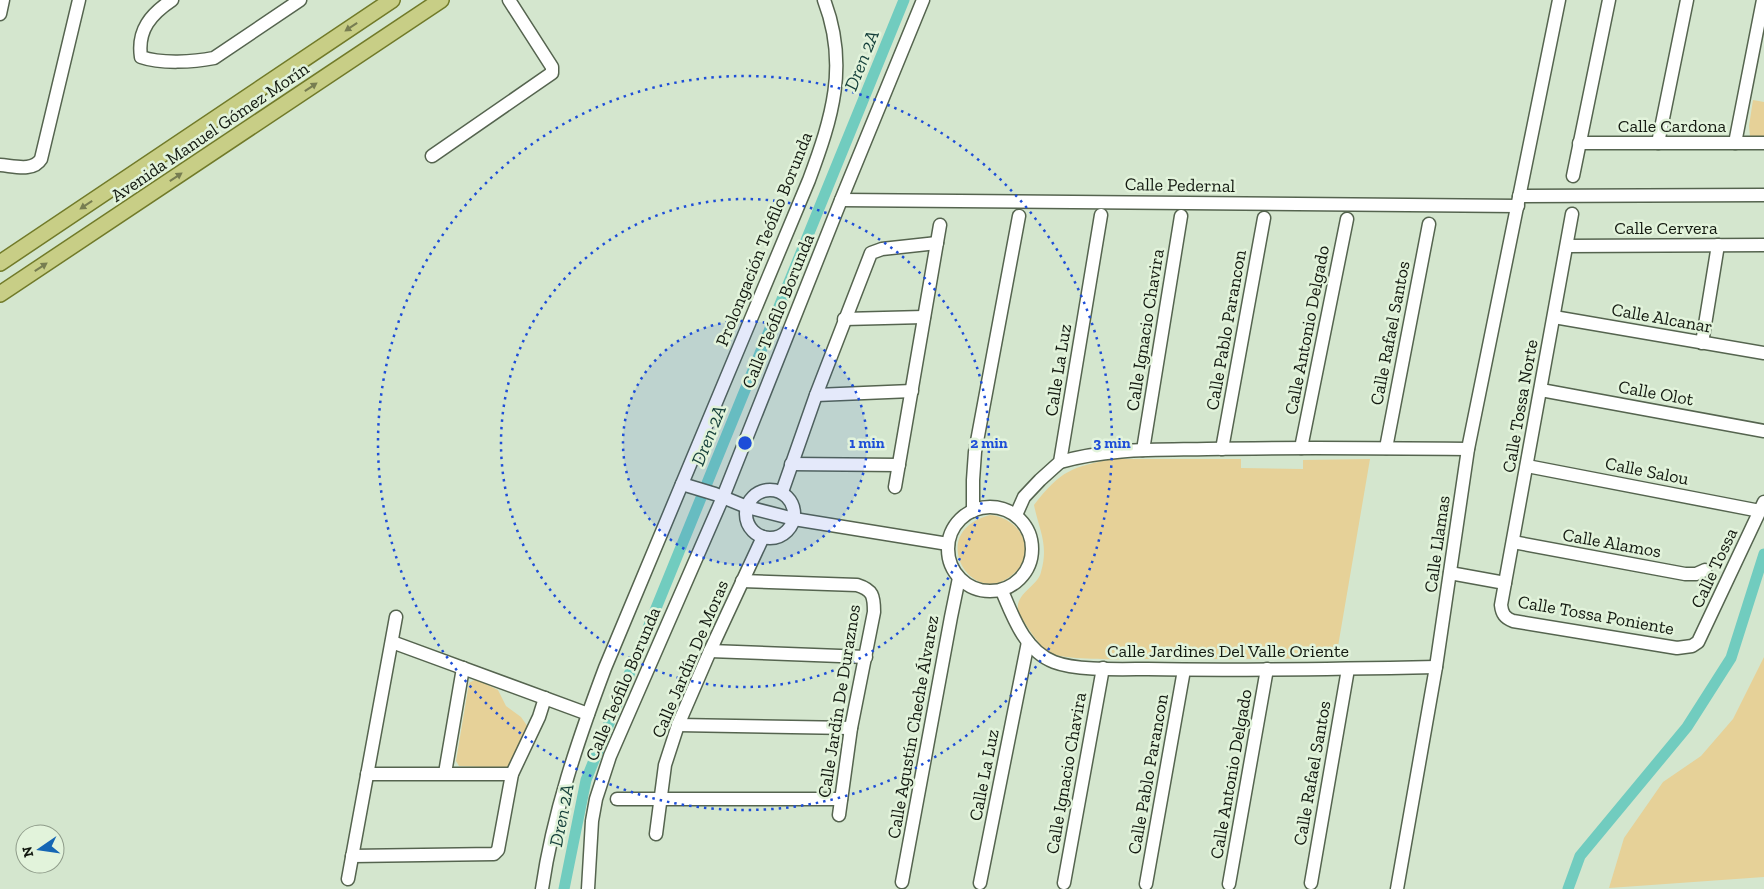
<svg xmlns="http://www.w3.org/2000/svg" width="1764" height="889" viewBox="0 0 1764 889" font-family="'Zilla Slab',serif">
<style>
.green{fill:#e6d198}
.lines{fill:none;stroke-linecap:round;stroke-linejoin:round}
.canal{stroke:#71ccbf;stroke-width:11}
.minor-casing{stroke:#55644f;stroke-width:15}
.major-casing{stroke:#717a29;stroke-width:18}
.minor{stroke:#fff;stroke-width:12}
.major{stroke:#c8ce86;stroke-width:15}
.oneway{fill:#777d51}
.ring{fill:none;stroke:#1d4ed8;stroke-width:2.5;stroke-dasharray:2.5 5}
.labels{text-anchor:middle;stroke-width:5;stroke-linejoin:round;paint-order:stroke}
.street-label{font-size:18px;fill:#131910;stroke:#e2f3db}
.water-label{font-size:19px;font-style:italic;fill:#143f3a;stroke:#e2f3db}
.centre{fill:#1d4ed8;stroke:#e2f3db;stroke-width:2.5}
.ring-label{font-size:15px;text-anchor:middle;font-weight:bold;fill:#1d4ed8;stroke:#e2f3db;stroke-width:5;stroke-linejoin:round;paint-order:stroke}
</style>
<rect width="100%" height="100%" fill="#d4e6ce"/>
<g class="green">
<polygon points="1753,100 1764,102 1764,138 1755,138 1750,136 1749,126"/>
<path d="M1113 459H1241V468L1303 469V460L1370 459 1336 658C1272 659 1209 659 1146 659 1126 659 1062 661 1048 652 1041 648 1019 617 1018 609 1016 593 1038 586 1041 572 1049 544 1039 530 1034 505 1061 470 1072 467 1113 459Z"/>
<path d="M990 515C1013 517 1032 538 1023 561 1020 569 1015 573 1008 578 970 605 926 532 990 515Z"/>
<polygon points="1764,657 1764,877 1609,888 1624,838 1663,782 1701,756 1733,719"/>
<polygon points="476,679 498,690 506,706 521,717 528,727 511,765 504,768 459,766 456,761 469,683"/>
</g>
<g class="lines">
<g class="canal">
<polyline points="564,889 586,780 904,0"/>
<polyline points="1568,889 1580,856 1687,727 1731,658 1764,554"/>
</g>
<defs>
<g id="minor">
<path d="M172 0C151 14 137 30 141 57 161 64 194 62 214 58L300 0"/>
<polyline points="0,14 3,0"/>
<polyline points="1579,143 1764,143"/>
<polyline points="1658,143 1687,0"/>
<polyline points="1735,143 1763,0"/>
<polyline points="432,156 552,73 552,67 509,0"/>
<path d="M0 165C14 166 33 172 41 159L79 0"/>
<polyline points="1573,176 1609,0"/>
<polyline points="1519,196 1764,195"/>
<polyline points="841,200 1518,206"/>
<path d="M1572 214 1501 605C1502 614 1505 618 1513 621L1677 648 1692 646 1698 642 1764 502"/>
<polyline points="1567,246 1764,245"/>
<polyline points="1554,317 1764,353"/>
<polyline points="844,319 924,317"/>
<polyline points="1702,343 1718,245"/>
<polyline points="1541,390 1764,431"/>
<polyline points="816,395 912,391"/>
<polyline points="1301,448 1347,219"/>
<polyline points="1386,448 1429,224"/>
<polyline points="1222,449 1264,218"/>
<polyline points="1143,450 1181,216"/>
<path d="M1060 462C1108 448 1158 450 1207 449 1294 447 1381 448 1468 449"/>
<polyline points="791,464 899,465"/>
<polyline points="1527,466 1760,511"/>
<polyline points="682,484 715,494 747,507 794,519 948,544"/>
<polyline points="895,487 940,225"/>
<circle cx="770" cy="514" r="24"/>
<polyline points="782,492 816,395 871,253 882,249 937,243"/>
<circle cx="990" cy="549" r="42"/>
<polyline points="973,511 973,480 975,452 1019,216"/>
<polyline points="1016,515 1024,497 1040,480 1060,462 1101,215"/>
<polyline points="1513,542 1685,574 1696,574 1705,570"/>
<polyline points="1450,573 1505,583"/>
<path d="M742 581 857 585C873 590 874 596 874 612L851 728 839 815"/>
<path d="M1002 591C1013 617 1025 651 1054 662 1077 671 1123 669 1148 669 1244 671 1340 669 1436 667"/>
<polyline points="392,642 588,714"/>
<polyline points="710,651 866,657"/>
<polyline points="678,725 851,728"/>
<polyline points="445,773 463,668"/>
<polyline points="367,774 512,774"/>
<polyline points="617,799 841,799"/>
<polyline points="656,834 665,765 678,725 710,651 763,537"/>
<polyline points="352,856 494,854 498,850 512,774 539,717 545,698"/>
<polyline points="348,879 396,617"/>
<polyline points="902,882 951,617 959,578"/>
<polyline points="980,883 1028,642"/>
<polyline points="1064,883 1103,668"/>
<polyline points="1311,883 1348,669"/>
<polyline points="1146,884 1184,670"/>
<polyline points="1229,884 1267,669"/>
<path d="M542 889C553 813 578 740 605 668L809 180C832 118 849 65 824 0"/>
<polyline points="588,889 592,821 596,799 610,756 723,497 841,200 923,0"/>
<polyline points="1397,889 1436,667 1468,449 1559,0"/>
</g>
<g id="major">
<polyline points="0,263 392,0"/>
<polyline points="0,294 441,0"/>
</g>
</defs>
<use href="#minor" class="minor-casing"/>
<use href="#major" class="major-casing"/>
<use href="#minor" class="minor"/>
<use href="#major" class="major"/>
</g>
<defs><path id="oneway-solid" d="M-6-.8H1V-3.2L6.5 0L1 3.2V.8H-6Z" transform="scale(1.25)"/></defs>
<g class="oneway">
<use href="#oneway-solid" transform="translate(351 27) rotate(146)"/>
<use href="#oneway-solid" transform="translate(311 87) rotate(-34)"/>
<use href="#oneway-solid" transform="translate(176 177) rotate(-34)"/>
<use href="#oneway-solid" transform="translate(86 205) rotate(146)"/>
<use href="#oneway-solid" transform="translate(41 267) rotate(-33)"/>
</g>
<circle cx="745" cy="443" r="122" fill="#1d4ed8" fill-opacity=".12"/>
<g class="ring">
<circle cx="745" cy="443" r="122"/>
<circle cx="745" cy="443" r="244"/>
<circle cx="745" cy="443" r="367"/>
</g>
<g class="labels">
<g class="street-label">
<text x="1672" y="132">Calle Cardona</text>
<text transform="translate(210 132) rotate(-34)" y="6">Avenida Manuel Gómez Morín</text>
<text transform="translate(1180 185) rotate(1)" y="6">Calle Pedernal</text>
<text x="1666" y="234">Calle Cervera</text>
<text transform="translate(764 239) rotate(-68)" y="6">Prolongación Teófilo Borunda</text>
<text transform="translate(778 311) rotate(-68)" y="6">Calle Teófilo Borunda</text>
<text transform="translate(1662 318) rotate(10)" y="6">Calle Alcanar</text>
<text transform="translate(1145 330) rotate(-81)" y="6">Calle Ignacio Chavira</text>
<text transform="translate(1226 330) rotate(-80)" y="6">Calle Pablo Parancon</text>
<text transform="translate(1307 330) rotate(-79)" y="6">Calle Antonio Delgado</text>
<text transform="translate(1390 333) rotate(-79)" y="6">Calle Rafael Santos</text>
<text transform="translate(1058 370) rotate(-81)" y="6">Calle La Luz</text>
<text transform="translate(1656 393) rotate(10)" y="6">Calle Olot</text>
<text transform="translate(1520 406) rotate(-80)" y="6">Calle Tossa Norte</text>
<text transform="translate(1647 471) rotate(11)" y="6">Calle Salou</text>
<text transform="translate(1612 543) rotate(10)" y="6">Calle Alamos</text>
<text transform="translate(1437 544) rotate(-82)" y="6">Calle Llamas</text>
<text transform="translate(1714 568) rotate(-65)" y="6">Calle Tossa</text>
<text transform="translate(1596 615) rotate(10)" y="6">Calle Tossa Poniente</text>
<text x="1228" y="657">Calle Jardines Del Valle Oriente</text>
<text transform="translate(690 659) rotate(-67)" y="6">Calle Jardín De Moras</text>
<text transform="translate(623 684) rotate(-67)" y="6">Calle Teófilo Borunda</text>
<text transform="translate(839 701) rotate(-81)" y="6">Calle Jardín De Duraznos</text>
<text transform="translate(913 727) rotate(-80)" y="6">Calle Agustín Cheche Álvarez</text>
<text transform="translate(1066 773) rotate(-80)" y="6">Calle Ignacio Chavira</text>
<text transform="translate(1312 773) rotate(-80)" y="6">Calle Rafael Santos</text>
<text transform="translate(1148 774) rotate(-80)" y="6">Calle Pablo Parancon</text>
<text transform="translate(1231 774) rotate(-80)" y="6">Calle Antonio Delgado</text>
<text transform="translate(984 775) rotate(-79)" y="6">Calle La Luz</text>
</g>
<g class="water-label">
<text transform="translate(861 60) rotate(-68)" y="7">Dren 2A</text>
<text transform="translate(708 435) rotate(-68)" y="7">Dren 2A</text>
<text transform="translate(561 815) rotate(-79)" y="7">Dren 2A</text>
</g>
</g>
<circle cx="745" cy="443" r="8" class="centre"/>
<g class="ring-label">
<text x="867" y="448">1 min</text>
<text x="989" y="448">2 min</text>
<text x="1112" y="448">3 min</text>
</g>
<g transform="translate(40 849) rotate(257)"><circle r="24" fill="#e2f3db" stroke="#8f9c8a"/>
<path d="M0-4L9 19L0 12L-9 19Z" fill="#1566b4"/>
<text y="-8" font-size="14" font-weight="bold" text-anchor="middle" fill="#131910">N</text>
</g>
</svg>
